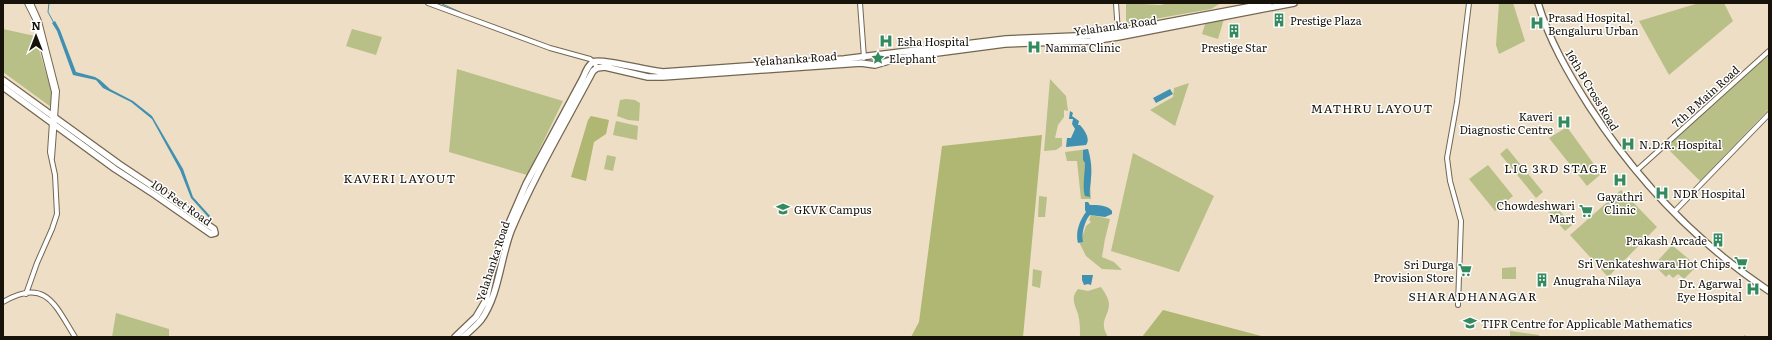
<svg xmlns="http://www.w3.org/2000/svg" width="1772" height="340" font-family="Literata,serif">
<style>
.green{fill:#b8c087}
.forest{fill:#afb772}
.water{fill:#4090b1}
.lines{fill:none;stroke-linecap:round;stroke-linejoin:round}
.stream{stroke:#4090b1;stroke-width:1}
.minor-casing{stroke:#736650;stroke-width:6}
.major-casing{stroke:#736650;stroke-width:8}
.minor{stroke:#fff;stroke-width:4}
.major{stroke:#fff;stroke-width:5.5}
.labels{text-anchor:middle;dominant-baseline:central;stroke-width:3;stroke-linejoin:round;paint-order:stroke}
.poi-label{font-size:11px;fill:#18130a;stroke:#fff;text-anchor:start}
.street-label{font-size:11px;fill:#18130a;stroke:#fff}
.neighbourhood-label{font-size:12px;letter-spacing:1px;fill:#18130a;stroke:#fff}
</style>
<rect width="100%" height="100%" fill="#eddec5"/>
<path class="green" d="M1126,3L1160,5L1169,3H1221L1211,9L1126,24Z
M1499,3H1513L1525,41L1499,54L1496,45Z
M1699,3H1724L1733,21L1669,75L1639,21Z
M1224,19L1218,39L1202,34L1205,24Z
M3,29L35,36L51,90V107L3,72Z
M352,29L382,37L376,55L346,46Z
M1769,55V109L1700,181L1666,147Z
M457,69L563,101L527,175L449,152Z
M1050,79L1066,96L1068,111L1064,110V117L1058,125L1055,138H1062V146L1056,150L1044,151Z
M1189,83L1175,126L1150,110L1173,97L1174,88Z
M626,99L635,100L640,103L639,121L628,120L617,116L620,100Z
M616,121L638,126L637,140L613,135Z
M1567,127L1601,174L1587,186L1549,138Z
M1507,148L1543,192L1536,198L1500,154Z
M1088,149L1091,199H1081L1077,161H1067L1065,152Z
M1133,153L1214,196L1179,272L1111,251Z
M607,155L616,157L613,171L604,169Z
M1488,165L1513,196L1495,211L1469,179Z
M1621,190L1657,227L1608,277L1570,235Z
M1039,196L1047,197L1045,217H1038Z
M1553,203L1572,225L1565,231L1546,209Z
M1091,215L1110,219L1105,239L1102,257L1114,262L1122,270L1102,269L1086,256L1080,244L1081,240L1086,226L1091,222L1089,220Z
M1672,245L1697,266L1684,279L1678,274L1673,278L1669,274L1666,277L1654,265Z
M1516,267V279H1502V268Z
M1033,269L1042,271L1040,288L1032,286Z
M1101,287C1104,291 1109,299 1109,304C1109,317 1098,321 1108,337H1080C1080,329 1080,321 1078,314C1075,305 1070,298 1078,289L1088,291Z
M116,313L169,329V337H112Z
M1510,331L1539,335V337H1510Z"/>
<path class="forest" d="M591,116L609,120L606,134L594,142L586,181L571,177L588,120Z
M1042,135L1023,337H911L919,322L942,146Z
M1163,310L1265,337H1142Z"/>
<path class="water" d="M55,21L60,30L76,72L95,77L100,80L110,89L133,101L152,116L183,169L193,197L211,217L209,218L191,198L180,170L152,119L131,102L103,88L96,80L73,75L57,31L52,23Z
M1170,89L1173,94L1156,103L1153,98Z
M1070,111L1073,113L1072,116L1079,121L1078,125H1080C1084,130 1091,138 1086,145L1066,147L1067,138H1071L1075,129L1072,124L1073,119H1069Z
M1088,149C1091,159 1092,168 1091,178C1091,185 1089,189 1090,197L1085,196C1082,187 1085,173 1085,163L1083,160V150Z
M1085,202H1088L1090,205C1097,205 1108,205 1112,211V214L1105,217L1090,215C1085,220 1081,234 1083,242L1078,243C1075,232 1080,220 1086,212L1085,210Z
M1082,275H1093L1091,285L1088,284L1084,285L1082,280Z"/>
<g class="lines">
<path class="stream" d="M49,3L48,12L54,23
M440,3L460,12
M1745,336L1747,337"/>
<g class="minor-casing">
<path id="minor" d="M31,3L39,21L57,91L52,158
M428,3L550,48L590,59L594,62L597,68
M860,3L864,58
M1116,3L1118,33
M1636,171L1769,51
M1674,212L1769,114
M26,294L37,263L52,229L57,214L55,175L50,152L54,92L36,21L27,3
M3,302C46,277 55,305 75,337
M1458,305L1461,221L1450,181L1447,158L1457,102L1469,3"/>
</g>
<g class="major-casing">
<path id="major" d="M1538,3C1549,40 1568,73 1589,106C1636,179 1696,242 1769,291
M3,80L119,164L158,190L214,229L215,233L211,234L155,195L115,169L3,87
M455,337L476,317L486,300L495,260L506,230L526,184L583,78C585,73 588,65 593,62C600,58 650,71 663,72L844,59L1006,39L1099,35L1269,3
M463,337C469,332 476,326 481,320C499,295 500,260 511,231C534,176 565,124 593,71L597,68L605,67L648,77H663L861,63L875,65L899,58L1005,44L1091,41L1118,37L1294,3"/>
</g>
<use href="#minor" class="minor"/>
<use href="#major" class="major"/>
</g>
<defs>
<g id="building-bare" transform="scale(1.08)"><path d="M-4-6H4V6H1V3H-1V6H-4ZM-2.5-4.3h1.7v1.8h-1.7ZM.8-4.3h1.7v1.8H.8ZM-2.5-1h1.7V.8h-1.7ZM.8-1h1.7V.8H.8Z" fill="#338a5e" stroke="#fff" stroke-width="2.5" paint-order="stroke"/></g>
<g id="hospital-bare" transform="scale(1.08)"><path d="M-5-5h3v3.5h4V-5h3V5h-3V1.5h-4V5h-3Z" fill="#338a5e" stroke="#fff" stroke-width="2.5" paint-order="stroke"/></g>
<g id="sight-bare" transform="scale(1.08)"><path d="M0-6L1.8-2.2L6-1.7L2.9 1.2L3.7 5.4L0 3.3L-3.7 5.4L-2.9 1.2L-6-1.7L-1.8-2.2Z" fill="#338a5e" stroke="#fff" stroke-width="2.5" paint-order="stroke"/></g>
<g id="university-bare" transform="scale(1.08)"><path d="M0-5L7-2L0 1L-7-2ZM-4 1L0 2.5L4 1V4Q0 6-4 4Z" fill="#338a5e" stroke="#fff" stroke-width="2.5" paint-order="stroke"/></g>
<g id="supermarket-bare" transform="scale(1.08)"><path d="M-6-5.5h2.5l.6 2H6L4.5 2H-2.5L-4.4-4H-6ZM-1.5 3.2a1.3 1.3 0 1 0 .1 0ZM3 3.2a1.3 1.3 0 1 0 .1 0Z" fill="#338a5e" stroke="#fff" stroke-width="2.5" paint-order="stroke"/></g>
</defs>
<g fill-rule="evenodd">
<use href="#building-bare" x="1279" y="20"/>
<use href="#hospital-bare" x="1537" y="23"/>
<use href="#building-bare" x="1234" y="31"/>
<use href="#hospital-bare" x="886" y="41"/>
<use href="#hospital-bare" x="1034" y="47"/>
<use href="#sight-bare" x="878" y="58"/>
<use href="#hospital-bare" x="1564" y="122"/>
<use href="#hospital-bare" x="1628" y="144"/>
<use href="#hospital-bare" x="1620" y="180"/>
<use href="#hospital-bare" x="1662" y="193"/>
<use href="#university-bare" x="783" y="209"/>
<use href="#supermarket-bare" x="1586" y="211"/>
<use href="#building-bare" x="1718" y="240"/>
<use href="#supermarket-bare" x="1741" y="263"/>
<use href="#supermarket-bare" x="1465" y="270"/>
<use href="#building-bare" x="1542" y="280"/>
<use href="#hospital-bare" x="1753" y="289"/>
<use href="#university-bare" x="1470" y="323"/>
</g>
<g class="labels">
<g class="poi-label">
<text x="1548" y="17">Prasad Hospital,<tspan x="1548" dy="13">Bengaluru Urban</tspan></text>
<text x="1290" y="20">Prestige Plaza</text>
<text x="897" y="41">Esha Hospital</text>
<text x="1045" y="47">Namma Clinic</text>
<text x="1234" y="47" text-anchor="middle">Prestige Star</text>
<text x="889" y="58">Elephant</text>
<text x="1553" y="116" text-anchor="end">Kaveri<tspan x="1553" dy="13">Diagnostic Centre</tspan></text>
<text x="1639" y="144">N.D.R. Hospital</text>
<text x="1673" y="193">NDR Hospital</text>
<text x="1620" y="196" text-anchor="middle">Gayathri<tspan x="1620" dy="13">Clinic</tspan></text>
<text x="1575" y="205" text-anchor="end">Chowdeshwari<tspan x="1575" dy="13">Mart</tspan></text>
<text x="794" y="209">GKVK Campus</text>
<text x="1707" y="240" text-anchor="end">Prakash Arcade</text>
<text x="1730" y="263" text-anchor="end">Sri Venkateshwara Hot Chips</text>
<text x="1454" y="264" text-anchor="end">Sri Durga<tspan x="1454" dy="13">Provision Store</tspan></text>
<text x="1553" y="280">Anugraha Nilaya</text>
<text x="1742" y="283" text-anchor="end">Dr. Agarwal<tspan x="1742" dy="13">Eye Hospital</tspan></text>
<text x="1481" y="323">TIFR Centre for Applicable Mathematics</text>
</g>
<g class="street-label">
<text transform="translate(1115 25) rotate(-8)">Yelahanka Road</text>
<text transform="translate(795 58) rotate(-4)">Yelahanka Road</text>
<text transform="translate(1593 90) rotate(59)">16th B Cross Road</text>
<text transform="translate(1705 96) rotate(-42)">7th B Main Road</text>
<text transform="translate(182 202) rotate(35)">100 Feet Road</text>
<text transform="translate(492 261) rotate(-72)">Yelahanka Road</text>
</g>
<g class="neighbourhood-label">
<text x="1372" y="108">MATHRU LAYOUT</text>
<text x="1556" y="168">LIG 3RD STAGE</text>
<text x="400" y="178">KAVERI LAYOUT</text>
<text x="1473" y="296">SHARADHANAGAR</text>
</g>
</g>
<rect width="1772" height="340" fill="none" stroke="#18130a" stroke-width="8"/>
<g transform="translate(36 36)" stroke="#ffffff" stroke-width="3" paint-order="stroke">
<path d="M0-3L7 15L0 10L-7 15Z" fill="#18130a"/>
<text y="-6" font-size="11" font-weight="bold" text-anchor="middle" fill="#18130a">N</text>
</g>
</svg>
